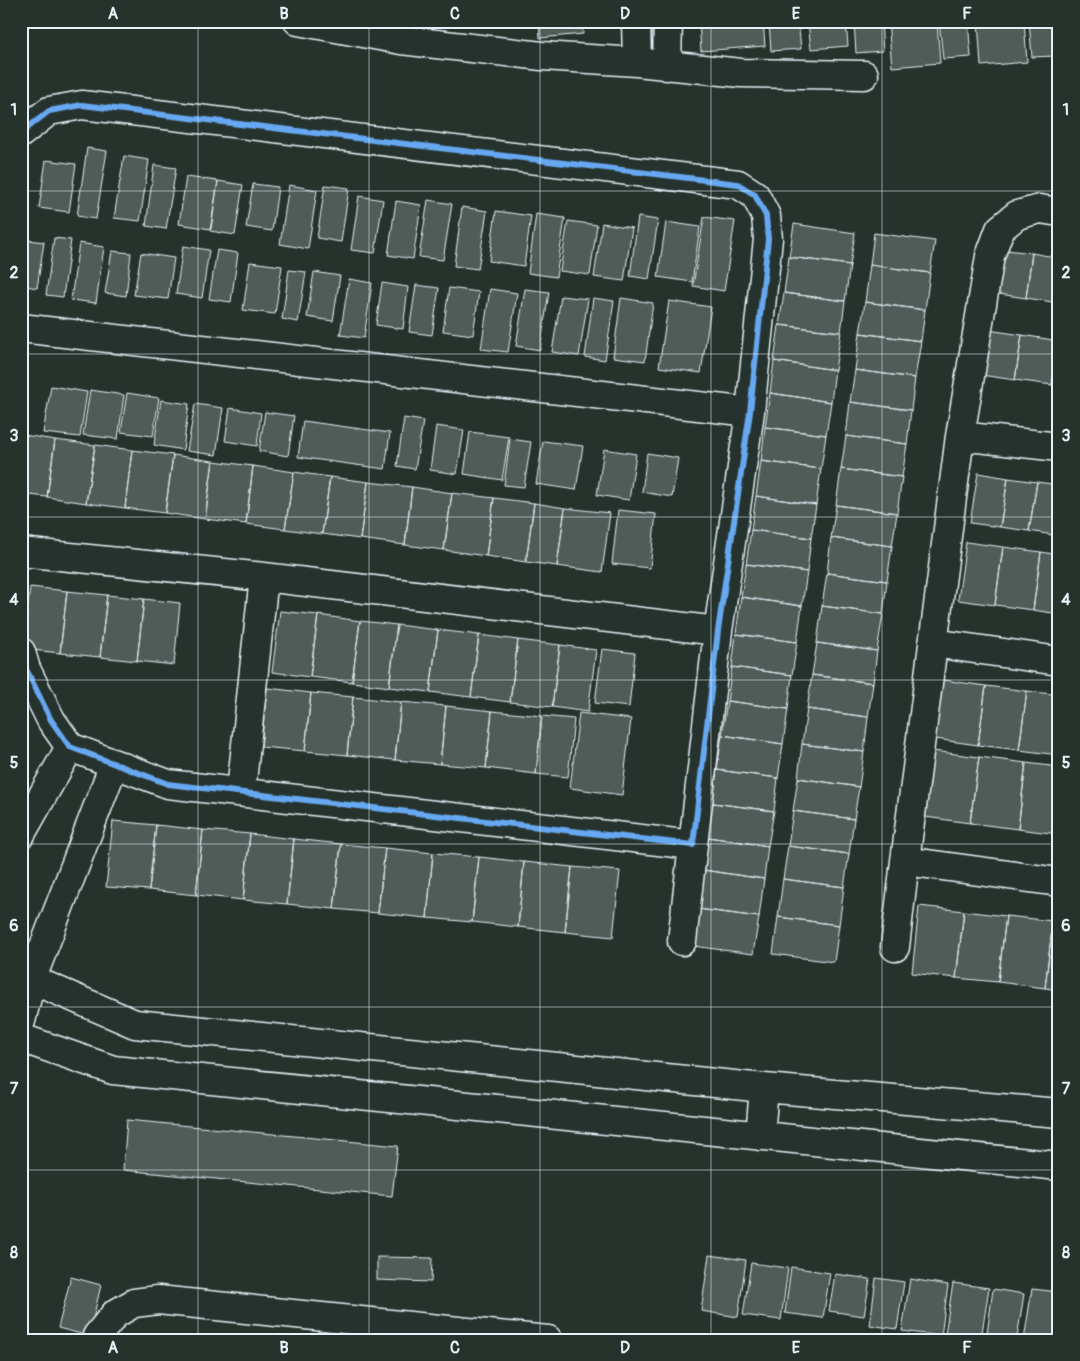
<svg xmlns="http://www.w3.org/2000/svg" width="1080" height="1361" font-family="Pangolin,sans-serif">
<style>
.building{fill:#505c59;stroke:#e8f1f8}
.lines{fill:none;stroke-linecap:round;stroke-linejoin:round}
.minor-casing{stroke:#e8f1f8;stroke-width:31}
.minor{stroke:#26332d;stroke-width:28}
.cycleway-casing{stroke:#26332d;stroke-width:9}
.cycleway{stroke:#66a8f1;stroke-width:6}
.grid{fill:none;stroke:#e8f1f8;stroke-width:1;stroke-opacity:0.55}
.neatline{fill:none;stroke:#e8f1f8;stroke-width:2}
.grid-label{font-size:16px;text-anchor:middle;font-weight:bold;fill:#e8f1f8}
</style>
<rect width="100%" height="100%" fill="#26332d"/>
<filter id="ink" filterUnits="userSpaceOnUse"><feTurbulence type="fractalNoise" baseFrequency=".02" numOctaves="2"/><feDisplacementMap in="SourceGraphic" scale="10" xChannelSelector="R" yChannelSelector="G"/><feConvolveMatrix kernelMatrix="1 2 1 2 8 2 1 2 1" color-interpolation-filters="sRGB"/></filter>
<g filter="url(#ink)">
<path class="building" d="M539,21H582L583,34L540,38Z
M699,21H763L765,46L701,51Z
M769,21H798L801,49L771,51Z
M808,21H846L848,46L811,49Z
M854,21H881L883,51L856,53Z
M888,21H937L940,63L892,67Z
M939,21H968L971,57L943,59Z
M978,21H1024L1027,62L981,66Z
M1029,21H1052L1055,56L1032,57Z
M87,148L107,151L96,219L77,216Z
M124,156L149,160L140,221L114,218Z
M46,160L76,164L69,212L39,208Z
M154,165L176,168L166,229L146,226Z
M186,177L218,181L211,229L179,224Z
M218,181L243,185L235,235L210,231Z
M253,184L278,187L272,231L246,227Z
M289,185L317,190L308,249L280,244Z
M325,185L349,188L341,242L317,238Z
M359,196L383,200L375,253L351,250Z
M428,200L452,204L443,260L419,257Z
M396,201L421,205L413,259L388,255Z
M462,207L487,211L478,269L454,266Z
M496,211L531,216L524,266L489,261Z
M536,214L565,218L556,277L528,273Z
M638,217L658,220L649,279L630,276Z
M704,217L735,221L724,291L693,286Z
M568,221L597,225L590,275L560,271Z
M666,222L700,227L692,282L658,277Z
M602,223L632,228L624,281L594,277Z
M794,224L855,233L850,265L789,257Z
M874,233L935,241L930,273L870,265Z
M54,238L71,240L63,297L46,295Z
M21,239L44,242L37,288L21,285Z
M79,243L104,247L96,303L71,300Z
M183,246L209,250L202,298L176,294Z
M998,249L1032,253L1026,298L992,293Z
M217,250L238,253L231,302L209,299Z
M112,251L131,253L126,296L105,293Z
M141,253L174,258L168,299L134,295Z
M1032,253L1059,258V303L1026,298Z
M789,257L850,265L845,301L784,293Z
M250,262L282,266L275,314L243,310Z
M870,265L930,273L925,310L865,302Z
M289,270L306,272L298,322L282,319Z
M314,272L340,276L333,321L307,317Z
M349,279L372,283L364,338L340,335Z
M382,283L408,287L403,329L376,325Z
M416,285L439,288L432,335L409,332Z
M449,288L479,292L473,335L443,331Z
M490,289L517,293L508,352L481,349Z
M525,289L549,292L540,350L516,346Z
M784,293L845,301L841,332L779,325Z
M561,296L588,299L579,356L552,352Z
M593,298L614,301L605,360L585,357Z
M621,298L653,303L645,361L613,357Z
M669,301L711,307L701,373L659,367Z
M865,302L925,310L921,341L860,333Z
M779,325L841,332L835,370L774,361Z
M988,330L1022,335L1015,380L981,375Z
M860,333L921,341L915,378L855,370Z
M1022,335L1059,341L1052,385L1015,380Z
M1059,343V386L1052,385Z
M774,361L835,370L831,402L770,393Z
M855,370L915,378L911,410L850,402Z
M51,386L87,392L80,437L43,433Z
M90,390L124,395L118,439L83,435Z
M127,393L159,398L153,436L121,432Z
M770,393L831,402L826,435L765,427Z
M161,400L189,404L183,450L154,445Z
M850,402L911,410L907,444L846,436Z
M195,404L223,408L216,455L187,451Z
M230,408L261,413L257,446L225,441Z
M265,412L294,416L288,456L259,451Z
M404,418L423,421L415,469L397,466Z
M303,421L390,433L385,469L298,457Z
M436,426L464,430L457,474L430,470Z
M765,427L826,435L821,469L761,461Z
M470,432L509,437L502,480L464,474Z
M24,435L55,440L47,497L21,494V454Z
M846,436L907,444L902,477L841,469Z
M510,439L531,442L524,487L504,485Z
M55,440L95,445L86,503L47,497Z
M543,441L583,446L576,490L536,484Z
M95,445L132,450L125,508L86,503Z
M604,449L636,454L629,500L597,495Z
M132,450L173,455L165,513L125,508Z
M647,453L678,458L672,497L642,492Z
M173,455L213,461L205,519L165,513Z
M213,461L253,466L246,524L205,519Z
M761,461L821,469L816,505L756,496Z
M253,466L294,472L285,529L246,524Z
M841,469L902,477L897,513L836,505Z
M294,472L330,477L322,534L285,529Z
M978,473L1008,478L1000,527L970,523Z
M330,477L368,482L360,539L322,534Z
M1008,478L1037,482L1029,531L1000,527Z
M368,482L412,487L405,545L360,539Z
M1037,482L1059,485V536L1029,531Z
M412,487L452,493L444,550L405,545Z
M452,493L494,498L486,556L444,550Z
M756,496L816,505L811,538L751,530Z
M494,498L534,503L526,562L486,556Z
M534,503L565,508L557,566L526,562Z
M836,505L897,513L892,546L831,538Z
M565,508L610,513L602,572L557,566Z
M618,510L656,514L650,568L612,564Z
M751,530L811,538L807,572L746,564Z
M831,538L892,546L887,581L827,573Z
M966,542L1003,547L995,605L958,600Z
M1003,547L1041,552L1033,610L995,605Z
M1041,552L1059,555V614L1033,610Z
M746,564L807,572L802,606L741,597Z
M827,573L887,581L883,614L822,606Z
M30,587L67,591L60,653L23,649Z
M67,591L107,595L100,657L60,653Z
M107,595L144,599L137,661L100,657Z
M741,597L802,606L797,642L736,634Z
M144,599L180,603L174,665L137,661Z
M822,606L883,614L877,651L817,643Z
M280,611L318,615L310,677L272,672Z
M318,615L360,621L352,682L310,677Z
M360,621L397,625L389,687L352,682Z
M397,625L438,630L430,692L389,687Z
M438,630L479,635L471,697L430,692Z
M736,634L797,642L792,675L732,667Z
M479,635L518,640L510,702L471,697Z
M518,640L560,645L552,707L510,702Z
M817,643L877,651L873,683L812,675Z
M560,645L596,650L588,712L552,707Z
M602,649L635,653L629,707L595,703Z
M732,667L792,675L788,709L727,701Z
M812,675L873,683L868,717L807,709Z
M943,680L986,686L978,745L935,739Z
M986,686L1027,691L1019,750L978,745Z
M267,688L311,693L305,751L261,747Z
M1027,691L1059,695V755L1019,750Z
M311,693L353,697L347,755L305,751Z
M353,697L401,702L395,760L347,755Z
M727,701L788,709L783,744L722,735Z
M401,702L446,706L440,764L395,760Z
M446,706L492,711L486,768L440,764Z
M807,709L868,717L864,752L802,744Z
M492,711L542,716L536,774L486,768Z
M579,713L631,719L622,795L570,788Z
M542,716L574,719L568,777L536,774Z
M722,735L783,744L778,778L717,770Z
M802,744L864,752L859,787L798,778Z
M933,751L979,757L970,823L925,817Z
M979,757L1026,763L1018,829L970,823Z
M1026,763L1059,767V834L1018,829Z
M717,770L778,778L774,811L713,803Z
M798,778L859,787L854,819L793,811Z
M713,803L774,811L768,846L708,837Z
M793,811L854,819L849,854L788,846Z
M113,821L156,825L149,890L106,887Z
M156,825L203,830L196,895L149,890Z
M203,830L250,834L243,900L196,895Z
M250,834L294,839L287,904L243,900Z
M708,837L768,846L764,879L703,870Z
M294,839L341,844L334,909L287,904Z
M341,844L385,848L378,913L334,909Z
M788,846L849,854L844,887L783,879Z
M385,848L433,853L427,918L378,913Z
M433,853L479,857L472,922L427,918Z
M479,857L524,862L518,927L472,922Z
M524,862L572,867L565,932L518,927Z
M572,867L620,871L613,937L565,932Z
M703,870L764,879L759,917L698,909Z
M783,879L844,887L839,925L778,917Z
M919,906L964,911L956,978L912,973Z
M698,909L759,917L753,954L693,946Z
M964,911L1006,916L998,982L956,978Z
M1006,916L1053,921L1045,988L998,982Z
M778,917L839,925L834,962L773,954Z
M1053,921L1059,922V990L1045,988Z
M127,1120L398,1146L392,1196L123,1170Z
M709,1255L746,1260L738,1317L701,1311Z
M377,1257L432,1258L431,1282L377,1280Z
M751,1263L788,1268L781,1320L743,1315Z
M791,1267L830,1273L823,1318L785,1313Z
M835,1274L870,1279L864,1316L829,1311Z
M71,1277L101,1285L89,1336L58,1328Z
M876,1278L904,1282L897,1329L870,1325Z
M910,1279L948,1285L941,1336L902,1331Z
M953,1283L989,1288L981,1339L945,1334Z
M993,1289L1024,1294L1017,1338L987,1334Z
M1032,1289L1059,1292V1340H1024Z"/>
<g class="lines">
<g class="minor-casing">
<path id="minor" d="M298,21L401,40L542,56L637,62L741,73L864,75
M636,21L637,62
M667,66L668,21
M21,133L49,111L82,105L738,184L755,195L766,216L768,239L750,412L718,631L693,845L168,784L70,747L51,720L26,669L21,652
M1059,212L1040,209L1017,215L1000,229L990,256L960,436L905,861L1059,882
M21,328L750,412
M960,436L1059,447
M21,552L264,577L718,631
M933,643L1059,661
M241,791L264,577
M21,834L70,747
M682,941L693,845
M895,947L905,861
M21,975L135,1024L764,1088L1059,1113
M21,1021L32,978L114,764
M21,1038L113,1070L1059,1166
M760,1136L764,1088
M97,1340V1336L115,1314L134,1303L158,1300L548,1340"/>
</g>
<use href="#minor" class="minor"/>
<g class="cycleway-casing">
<path id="cycleway" d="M21,133L49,111L82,105L738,184L755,195L766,216L768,239L750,412L718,631L693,845L168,784L70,747L51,720L26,669L21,652"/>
</g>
<use href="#cycleway" class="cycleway"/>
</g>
</g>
<path class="grid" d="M198,21V1340M369,21V1340M540,21V1340M711,21V1340M882,21V1340M21,191H1059M21,354H1059M21,517H1059M21,680H1059M21,844H1059M21,1007H1059M21,1170H1059"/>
<rect width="1080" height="1361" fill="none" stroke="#26332d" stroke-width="55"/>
<rect x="28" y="28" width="1024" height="1306" class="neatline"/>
<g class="grid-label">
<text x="113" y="19">A</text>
<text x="284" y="19">B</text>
<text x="455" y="19">C</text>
<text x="625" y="19">D</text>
<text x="796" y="19">E</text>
<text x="967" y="19">F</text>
<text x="14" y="115">1</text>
<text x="1066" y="115">1</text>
<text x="14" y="278">2</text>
<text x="1066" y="278">2</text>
<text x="14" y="441">3</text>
<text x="1066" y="441">3</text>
<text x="14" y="605">4</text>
<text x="1066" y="605">4</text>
<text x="14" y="768">5</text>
<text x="1066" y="768">5</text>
<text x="14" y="931">6</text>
<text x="1066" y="931">6</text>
<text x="14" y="1094">7</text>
<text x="1066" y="1094">7</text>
<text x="14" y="1258">8</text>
<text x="1066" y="1258">8</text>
<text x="113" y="1353">A</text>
<text x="284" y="1353">B</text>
<text x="455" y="1353">C</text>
<text x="625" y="1353">D</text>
<text x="796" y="1353">E</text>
<text x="967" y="1353">F</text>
</g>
</svg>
